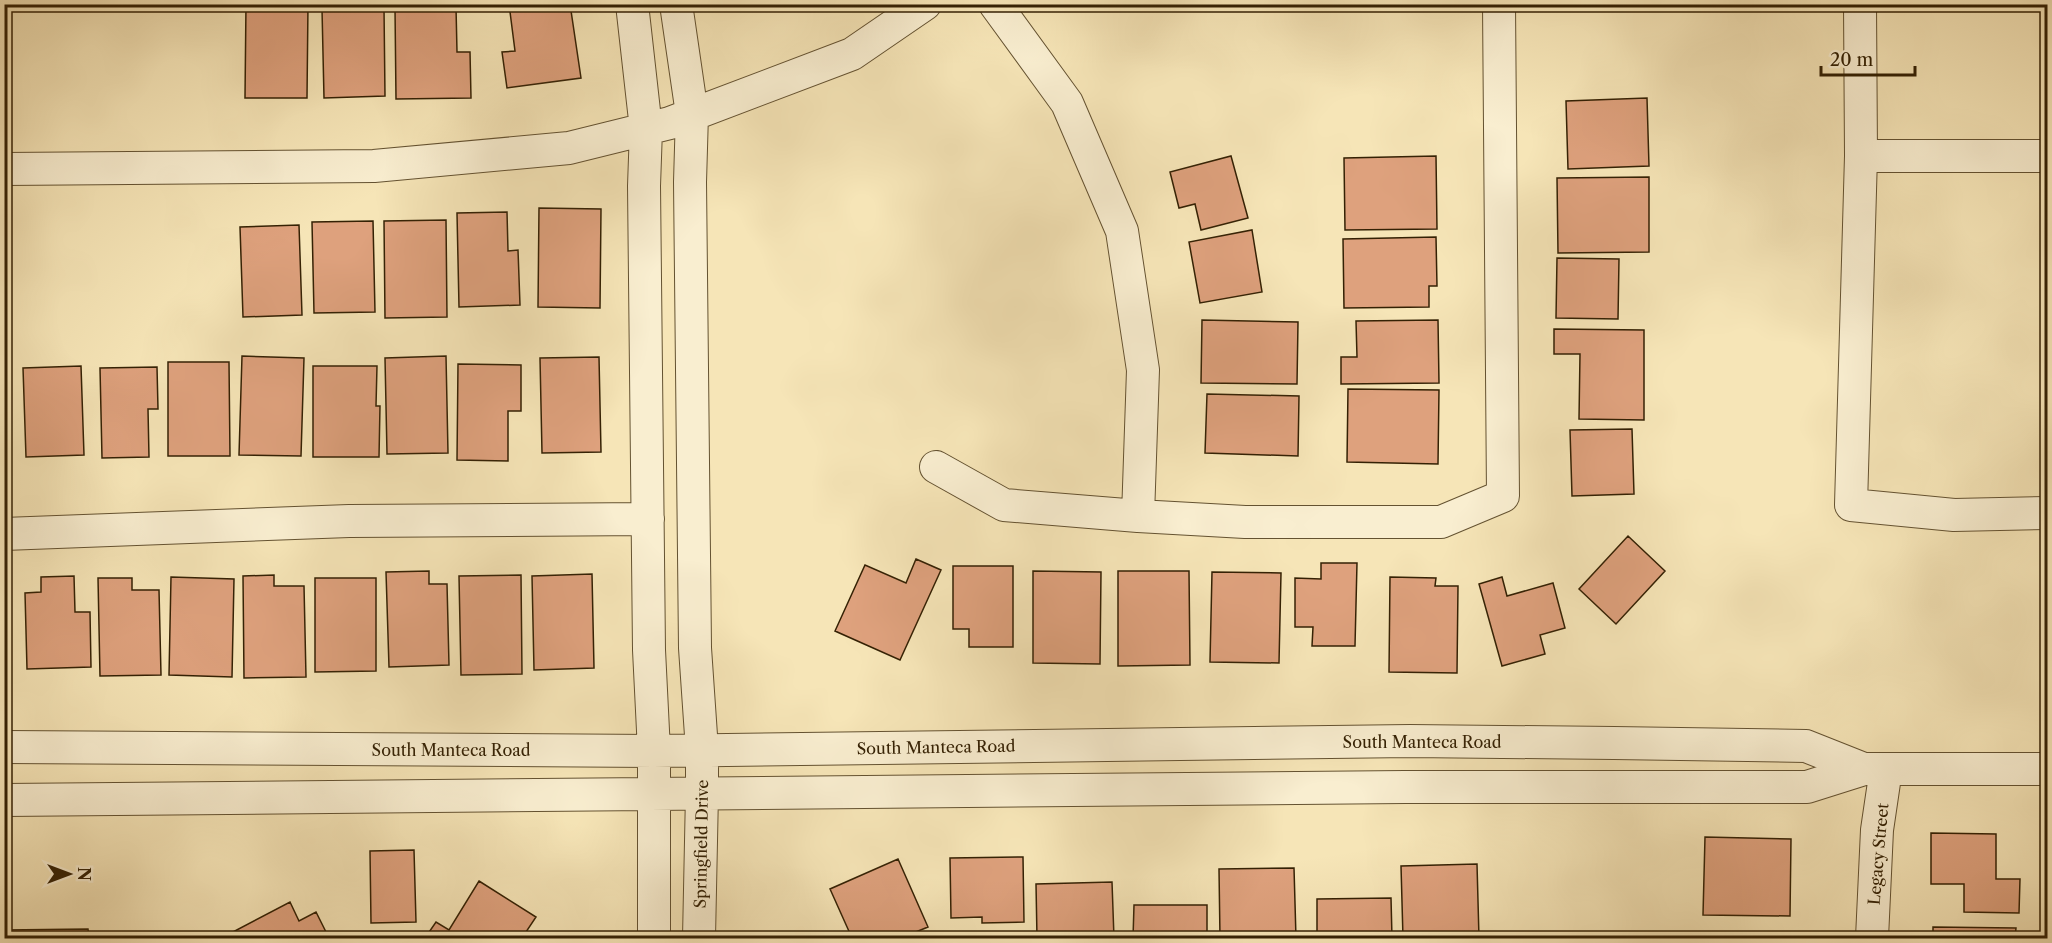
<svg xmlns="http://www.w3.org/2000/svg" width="2052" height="943" font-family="'Libre Caslon Text',serif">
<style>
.building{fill:#dea17d;stroke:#342104;stroke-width:1.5}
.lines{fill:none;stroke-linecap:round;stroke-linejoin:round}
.minor-casing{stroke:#645231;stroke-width:34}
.minor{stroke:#f9eed0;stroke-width:32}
.labels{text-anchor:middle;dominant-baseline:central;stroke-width:4.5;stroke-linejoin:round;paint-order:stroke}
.street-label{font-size:16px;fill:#342104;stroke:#f9eed0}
</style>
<rect width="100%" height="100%" fill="#f6e5b7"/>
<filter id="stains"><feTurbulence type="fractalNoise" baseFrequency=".00333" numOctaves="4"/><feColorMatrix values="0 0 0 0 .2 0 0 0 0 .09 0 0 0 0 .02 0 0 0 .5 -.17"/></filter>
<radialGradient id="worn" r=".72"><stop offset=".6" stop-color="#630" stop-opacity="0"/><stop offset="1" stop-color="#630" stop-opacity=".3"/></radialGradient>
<path class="building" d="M246,4H308L307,98H245Z
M509,4H570L581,78L507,88L502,52L515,51Z
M456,7L457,52H470L471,98L396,99L395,8Z
M384,8L385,96L324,98L322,9Z
M1647,98L1649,166L1568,169L1566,101Z
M1231,156L1248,218L1201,230L1195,204L1179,208L1170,172Z
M1436,156L1437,229L1345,230L1344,158Z
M1649,177V252L1558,253L1557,178Z
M539,208L601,209L600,308L538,307Z
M507,212L508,251L518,250L520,305L459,307L457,213Z
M446,220L447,317L385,318L384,221Z
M373,221L375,312L314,313L312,222Z
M299,225L302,315L243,317L240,227Z
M1252,230L1262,292L1200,303L1189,242Z
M1436,237L1437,286H1429V307L1344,308L1343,239Z
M1557,258L1619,259L1618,319L1556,318Z
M1202,320L1298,322L1297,384L1201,383Z
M1438,320L1439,383L1341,384V357H1357L1356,321Z
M1554,329L1644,330V420L1579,419L1580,354H1554Z
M242,356L304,358L301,456L239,455Z
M446,356L448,453L387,454L385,358Z
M599,357L601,452L542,453L540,358Z
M168,362H229L230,456H168Z
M458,364L521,365V411H508V461L457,460Z
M81,366L84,455L26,457L23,368Z
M313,366H377L376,406H380L379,457H313Z
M157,367L158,409H148L149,457L102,458L100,368Z
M1348,389L1439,390L1438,464L1347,462Z
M1207,394L1299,396L1298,456L1205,453Z
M1632,429L1634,494L1572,496L1570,430Z
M1628,536L1665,571L1616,624L1579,589Z
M916,559L941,570L900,660L835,631L865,565L906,583Z
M1321,563H1357L1355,646H1312L1313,627H1295V578L1321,579Z
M953,566H1013V647H969V629H953Z
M429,571V584H447L449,665L389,667L386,572Z
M1033,571L1101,572L1100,664L1033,663Z
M1118,571H1189L1190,665L1118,666Z
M1212,572L1281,573L1279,663L1210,662Z
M592,574L594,668L534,670L532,576Z
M274,575V586H304L306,677L244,678L243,576Z
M521,575L522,674L461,675L459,576Z
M74,576L75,612H90L91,667L27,669L25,593L41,592V577Z
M171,577L234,579L232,677L169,675Z
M1390,577L1436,578L1435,586H1458L1457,673L1389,672Z
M1502,577L1507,596L1553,583L1565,628L1540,635L1545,654L1502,666L1479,584Z
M98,578H132V590H159L161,675L100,676Z
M315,578H376V671L315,672Z
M1931,833L1996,834V879H2020L2019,913L1964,912V884H1931Z
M1705,837L1791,839L1790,916L1703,915Z
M414,850L416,922L371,923L370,851Z
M1023,857L1024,922L982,923V917L951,918L950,858Z
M898,859L928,927L901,938H852L830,889Z
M1477,864L1479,938H1403L1401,866Z
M1294,868L1296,938H1220L1219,869Z
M479,881L536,917L522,938H425L436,922L449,930Z
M1112,882L1114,938H1037L1036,884Z
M1391,898L1392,938H1317V899Z
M290,902L299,921L316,912L329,938H232L229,934Z
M1134,905H1207V938H1133Z
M1933,927L2016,928L2015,938H1933Z
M88,929L89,938H4V930Z"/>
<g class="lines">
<g class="minor-casing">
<path id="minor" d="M632,4L646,129L644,186L649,650L654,751V938
M676,4L692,114L690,182L695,648L702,750V793L699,938
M995,4L1067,103L1122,231L1143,370L1138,516
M1860,4L1861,156H2048
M1861,156L1851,505L1954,515L2048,513
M4,169L374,166L569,148L670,123L852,54L925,4
M936,467L1004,505L1138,516L1245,522H1441L1503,496L1499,4
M4,534L349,521L648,519
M4,747L654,751L1410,741L1614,743L1806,746L1864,769
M4,800L1405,787H1807L1864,769H2048
M1872,938L1877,830L1886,769"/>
</g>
<use href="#minor" class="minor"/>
</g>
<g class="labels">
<g class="street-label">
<text x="1422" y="742">South Manteca Road</text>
<text transform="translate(936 747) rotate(-1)">South Manteca Road</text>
<text x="451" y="750">South Manteca Road</text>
<text transform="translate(701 844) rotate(-89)">Springfield Drive</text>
<text transform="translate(1878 854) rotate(-85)">Legacy Street</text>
</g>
</g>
<rect width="2052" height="943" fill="none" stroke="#f6e5b7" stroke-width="24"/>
<rect x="6" y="6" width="2040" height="931" fill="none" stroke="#342104" stroke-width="3"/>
<rect x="12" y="12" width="2028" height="919" fill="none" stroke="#342104" stroke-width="1.5"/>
<g transform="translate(69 874) rotate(90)" stroke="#f9eed0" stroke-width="4.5" paint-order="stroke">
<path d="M0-4.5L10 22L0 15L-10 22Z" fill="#342104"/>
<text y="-9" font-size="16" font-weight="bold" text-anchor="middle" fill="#342104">N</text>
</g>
<path d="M1821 66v9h94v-9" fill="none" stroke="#342104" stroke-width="3"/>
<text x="1830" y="66" font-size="18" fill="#342104" stroke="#f9eed0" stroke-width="4.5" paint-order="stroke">20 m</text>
<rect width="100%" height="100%" filter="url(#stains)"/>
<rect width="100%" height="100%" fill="url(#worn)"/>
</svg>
